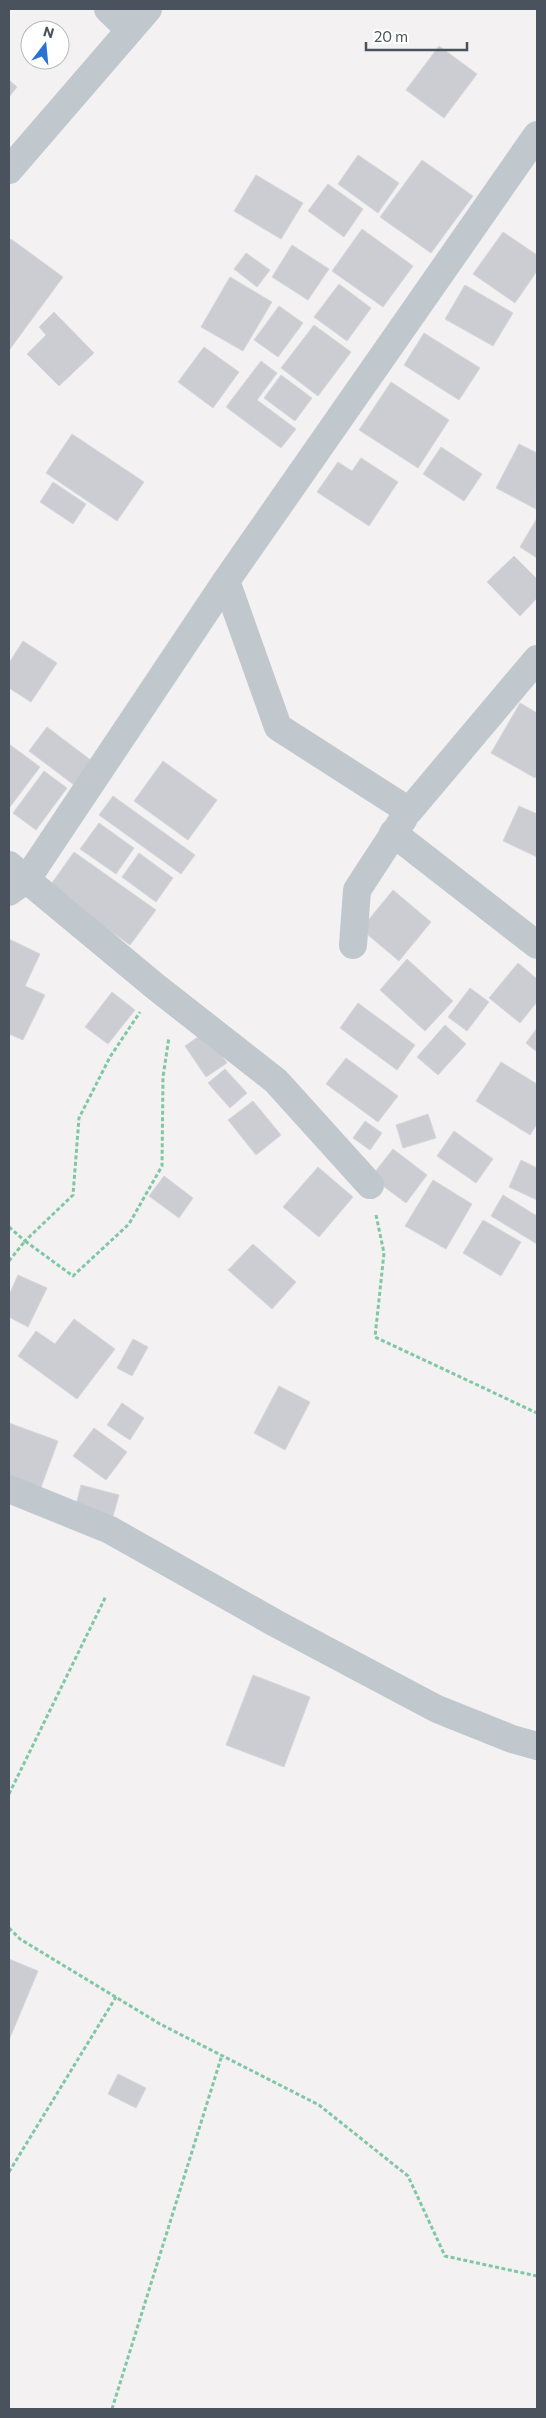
<svg xmlns="http://www.w3.org/2000/svg" width="546" height="2418" font-family="Commissioner,sans-serif">
<style>
.building{fill:#cbcdd3;stroke:#d5d7db}
.lines{fill:none;stroke-linecap:round;stroke-linejoin:round}
.path{stroke:#7fc7a5;stroke-width:3;stroke-dasharray:4 2.5;stroke-linecap:butt}
.minor{stroke:#c0c8ce;stroke-width:28}
</style>
<rect width="100%" height="100%" fill="#f3f1f1"/>
<path class="building" d="M439,46L477,74L444,118L406,90Z
M9,80L17,87L9,97Z
M358,155L399,183L378,213L338,184Z
M422,160L473,196L431,253L380,217Z
M256,175L303,203L281,239L234,211Z
M328,184L363,209L344,237L308,211Z
M362,229L413,266L383,307L332,271Z
M503,232L537,255V271L515,303L473,274Z
M11,239L63,277L10,349L9,242Z
M292,245L329,269L308,300L272,277Z
M246,253L270,270L257,287L234,269Z
M230,277L272,302L243,351L201,327Z
M339,284L371,308L347,341L314,317Z
M465,285L513,313L493,346L445,319Z
M279,306L303,323L278,357L254,340Z
M54,312L94,353L59,386L27,354L46,335L39,327Z
M314,325L351,352L318,396L281,368Z
M424,333L480,368L459,400L404,365Z
M204,347L239,372L213,408L178,382Z
M261,361L277,373L257,400L296,429L281,448L226,407Z
M281,375L312,398L295,421L264,398Z
M391,382L449,420L418,468L359,430Z
M72,434L144,482L117,521L46,473Z
M519,444L537,453L536,509L496,488Z
M441,447L482,474L464,501L423,474Z
M361,458L398,482L369,526L317,492L338,462L352,471Z
M53,482L86,504L73,524L40,502Z
M537,518V558L520,547Z
M514,556L537,579V598L520,616L487,582Z
M23,641L57,663L31,702L9,688V663Z
M520,703L537,713V775L535,778L491,753Z
M47,727L92,761L74,785L29,751Z
M9,744L40,767L10,807L9,806Z
M163,761L217,800L188,840L134,801Z
M44,771L67,788L36,830L13,813Z
M113,796L195,855L181,874L99,815Z
M519,806L537,814V857L503,841Z
M99,823L134,848L116,874L80,849Z
M74,852L156,910L130,945L49,887Z
M139,853L173,878L156,902L122,877Z
M393,890L431,922L399,961L361,929Z
M9,939L40,954L25,986L45,995L23,1040L9,1034Z
M407,959L453,1001L425,1031L380,990Z
M518,963L537,979V1002L520,1023L489,998Z
M470,988L489,1002L467,1031L448,1017Z
M112,992L135,1010L108,1044L85,1027Z
M358,1003L415,1045L397,1070L340,1028Z
M445,1025L466,1044L438,1075L417,1057Z
M537,1028V1052L526,1043Z
M205,1032L227,1063L206,1077L185,1046Z
M346,1058L398,1096L378,1122L326,1084Z
M501,1062L537,1084V1124L530,1135L476,1101Z
M225,1069L247,1093L230,1108L208,1083Z
M253,1101L281,1135L256,1155L228,1120Z
M428,1114L436,1138L403,1148L396,1125Z
M365,1121L382,1133L370,1150L353,1138Z
M454,1131L493,1159L476,1183L437,1156Z
M393,1149L427,1175L406,1203L371,1177Z
M521,1160L537,1168V1200L509,1187Z
M318,1167L353,1197L319,1237L283,1207Z
M164,1176L193,1198L179,1218L149,1196Z
M433,1180L472,1204L446,1249L405,1226Z
M503,1195L537,1216V1244L491,1216Z
M483,1220L521,1242L501,1276L463,1253Z
M253,1244L296,1282L272,1309L228,1270Z
M18,1275L47,1288L28,1327L9,1317V1295Z
M74,1319L115,1349L77,1399L18,1356L36,1331L55,1344Z
M133,1339L148,1347L132,1376L117,1368Z
M279,1386L310,1402L285,1450L254,1433Z
M122,1403L144,1418L130,1440L107,1425Z
M9,1423L58,1441L40,1490L9,1478Z
M94,1428L127,1452L106,1480L73,1456Z
M81,1485L119,1495L111,1523L74,1513Z
M253,1675L310,1697L284,1767L226,1745Z
M9,1959L38,1971L9,2040Z
M118,2074L146,2088L136,2108L108,2094Z"/>
<g class="lines">
<path class="path" d="M376,1215L384,1253L375,1337L537,1413
M9,1227L25,1241L73,1195L79,1118L110,1057L140,1012
M9,1261L25,1241L73,1276L129,1224L162,1166L163,1077L169,1037
M9,1794L106,1596
M9,1928L20,1939L160,2024L319,2105L408,2176L445,2256L537,2276
M9,2172L116,1997
M112,2409L222,2055"/>
<path class="minor" d="M108,9L130,30
M9,170L148,9
M226,581L278,727L409,811L537,659
M393,833L537,945
M9,865L156,987L276,1081L370,1185
M9,892L27,879L226,581L537,135
M353,945L357,890L404,818
M9,1489L110,1530L275,1623L437,1709L512,1739L537,1746"/>
</g>
<rect width="546" height="2418" fill="none" stroke="#4a535d" stroke-width="20"/>
<g transform="translate(45 45) rotate(16)"><circle r="24" fill="#ffffff" stroke="#b7babe"/>
<path d="M0-4L9 19L0 12L-9 19Z" fill="#2a71d4"/>
<text y="-8" font-size="14" font-weight="bold" text-anchor="middle" fill="#4a535d">N</text>
</g>
<path d="M366 42v8h101v-8" fill="none" stroke="#4a535d" stroke-width="2.5"/>
<text x="374" y="42" font-size="15" fill="#4a535d" stroke="#ffffff" stroke-width="4" paint-order="stroke">20 m</text>
</svg>
